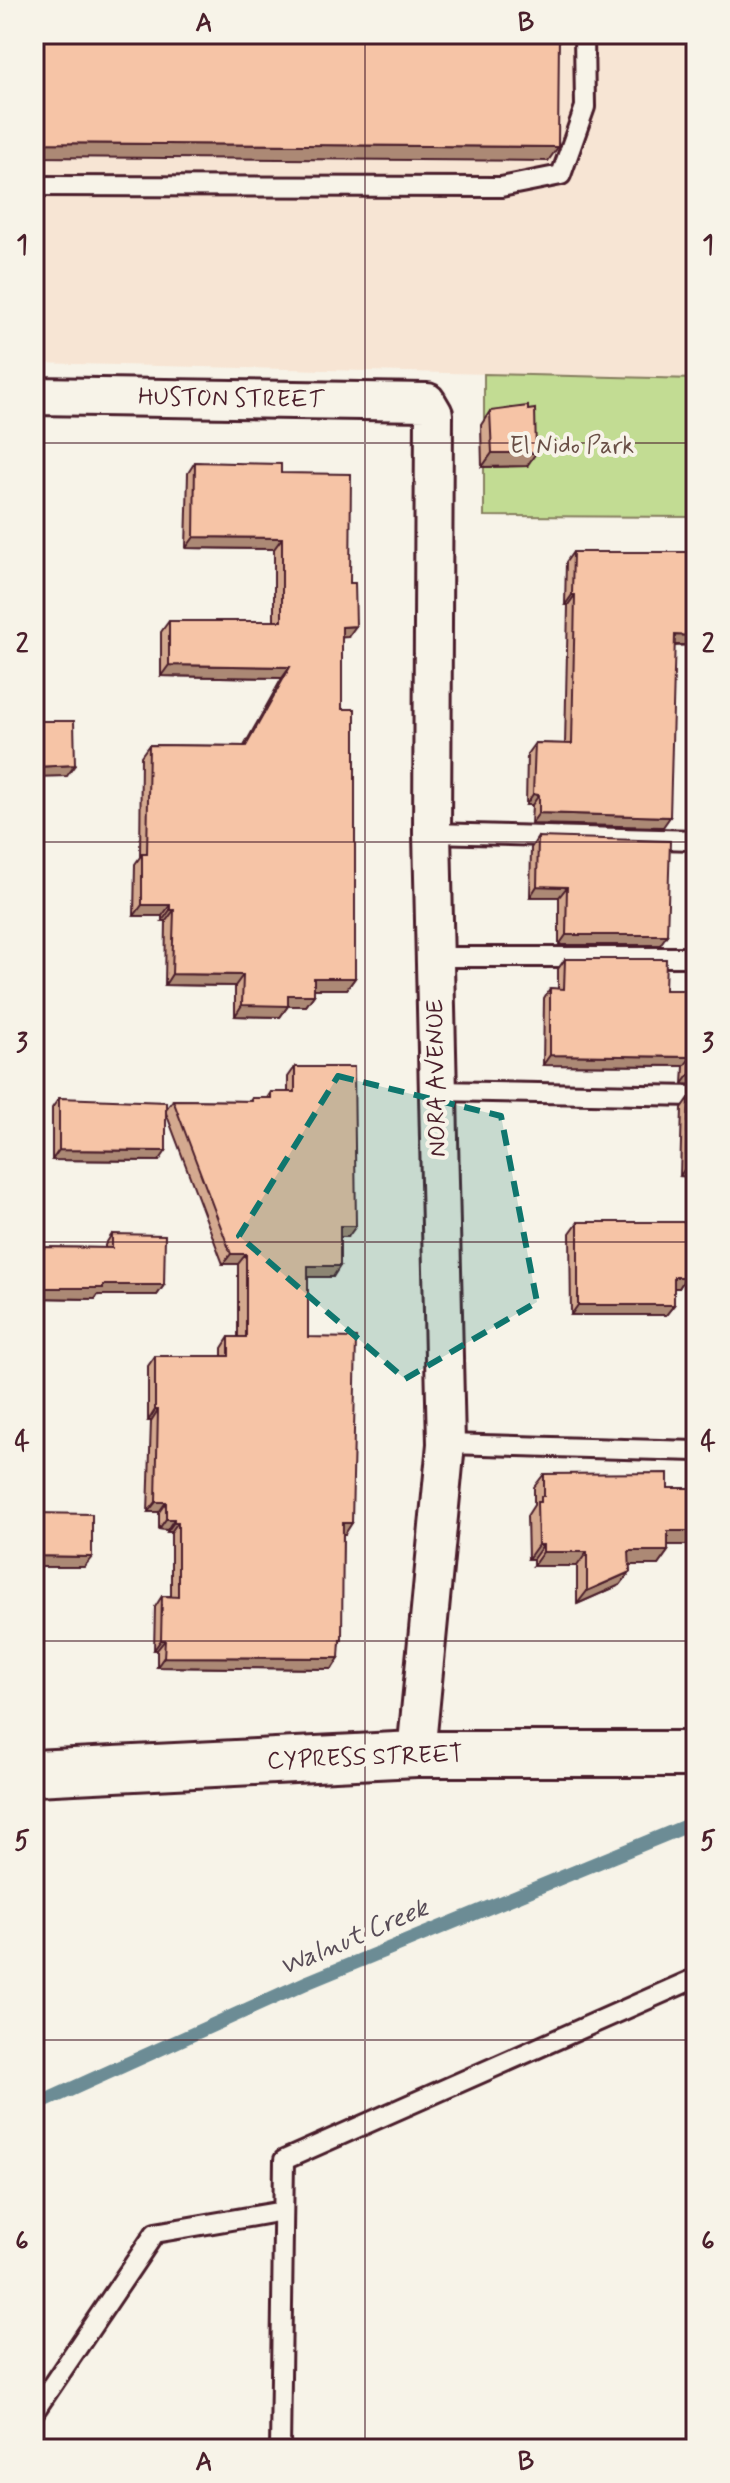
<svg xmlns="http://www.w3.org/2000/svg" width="730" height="2483" font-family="Mynerve,sans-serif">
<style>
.built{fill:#f7e5d4}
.green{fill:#c2dc93;stroke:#867e5f;stroke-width:2}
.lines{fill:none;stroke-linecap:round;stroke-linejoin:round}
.stream{stroke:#6c8c95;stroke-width:14}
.lane-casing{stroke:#4a1f2b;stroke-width:24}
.street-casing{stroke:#4a1f2b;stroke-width:42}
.secondary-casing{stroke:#4a1f2b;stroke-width:50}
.lane{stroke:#f7f3e8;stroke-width:18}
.street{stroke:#f7f3e8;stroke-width:36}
.secondary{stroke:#f7f3e8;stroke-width:44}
.wall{fill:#d4a98f;stroke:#4a1f2b;stroke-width:2}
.shaded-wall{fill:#ac8974;stroke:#4a1f2b;stroke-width:2}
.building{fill:#f6c4a6;stroke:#4a1f2b;stroke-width:2}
.marked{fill:#0f766e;fill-opacity:0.2;stroke:#0f766e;stroke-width:6;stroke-dasharray:16 10;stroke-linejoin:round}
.grid{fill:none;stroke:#4a1f2b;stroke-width:2;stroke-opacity:0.55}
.labels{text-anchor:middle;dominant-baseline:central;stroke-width:8;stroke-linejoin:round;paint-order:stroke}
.street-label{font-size:24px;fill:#4a1f2b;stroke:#f7f3e8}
.park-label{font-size:24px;fill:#684e45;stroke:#f7f3e8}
.water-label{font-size:26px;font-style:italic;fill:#584c57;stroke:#f7f3e8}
.neatline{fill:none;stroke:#4a1f2b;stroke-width:3}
.grid-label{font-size:26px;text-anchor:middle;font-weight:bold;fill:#4a1f2b}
</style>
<rect width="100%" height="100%" fill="#f7f3e8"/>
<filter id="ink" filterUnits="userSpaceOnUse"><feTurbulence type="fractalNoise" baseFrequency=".0125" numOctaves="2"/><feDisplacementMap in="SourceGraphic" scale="16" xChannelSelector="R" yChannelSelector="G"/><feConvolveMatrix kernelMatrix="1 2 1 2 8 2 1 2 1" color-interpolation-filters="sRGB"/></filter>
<g filter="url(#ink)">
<path class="built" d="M34,34H696V379L34,363Z"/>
<path class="green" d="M484,374L696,379V517L484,516Z"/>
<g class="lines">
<path class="stream" d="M34,2106L308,1982L696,1822"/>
<g class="lane-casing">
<path id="lane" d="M34,186L501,187L561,175L585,107L584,34
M432,833L696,840
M435,957H696
M436,1091L696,1096
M446,1444L696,1451
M34,2412L155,2233L283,2211
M280,2449L284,2160L696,1978"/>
</g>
<g class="street-casing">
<path id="street" d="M34,396L427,402L434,414L432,833L446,1444L416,1754"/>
</g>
<g class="secondary-casing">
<path id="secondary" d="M34,1773L416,1754H696"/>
</g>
<use href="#lane" class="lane"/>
<use href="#street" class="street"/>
<use href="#secondary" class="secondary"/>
</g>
<path class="wall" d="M490,411L527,466L482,467L481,425Z
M195,462L281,473L348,637H342V709L355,978L347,989H314V995L306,1006H288L280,1017L235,1016V986L165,985L166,921H162V916H134L135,864L140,857L141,756L149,745L244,746L282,678L161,676V632L169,621H274V549L186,548L188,473Z
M573,552H696V645L674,646L663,827L531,824L532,805H526L527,754L535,743L565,744L568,605H565L566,562Z
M538,837L660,945H559V897H530L531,848Z
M565,959L665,990H696V1085L683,1084L684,1066L543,1065L544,998L550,988L558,989V969Z
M295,1067L348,1237H340L333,1277H308V1337L345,1534H343L340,1644L332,1669L157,1667V1650H154L155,1607L162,1596H171V1532H167V1530L159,1529V1512H148L151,1421H148V1366L155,1356H222V1348L229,1337H238V1264H223L166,1113L159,1161L52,1160V1108L59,1098L166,1109L173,1100L250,1101L252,1098H267L271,1092H288V1077Z
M689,1098H696V1177L680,1176L682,1108Z
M578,1222L686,1277L679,1288H674V1305L666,1315H571L570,1233Z
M112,1234L164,1285L157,1295H98L95,1299L34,1298V1247L105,1248V1245Z
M544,1474L668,1488L696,1545H668V1551L658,1565H629L630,1572L620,1585L577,1604V1566H533V1559H528L527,1516L534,1505V1487Z"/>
<path class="shaded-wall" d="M34,143L558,147L548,161L34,157Z
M492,453H536L527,466L482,467Z
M194,537L282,538L274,549L186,548Z
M572,595H575L568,605H565Z
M356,626L348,637L334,638L342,627Z
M675,635L696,636V645H667Z
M169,665L290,667L282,678L161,676Z
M75,765L67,776L34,777V767Z
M533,794L539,795L532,805H526Z
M539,813L670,817L663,827L531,824Z
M537,886L567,887L559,897H530Z
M142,905H170L162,916H134Z
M170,910H174L166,921H162Z
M566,935H667L660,945H559Z
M172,974L243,975L235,986L165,985Z
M314,978H355L347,989H306Z
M288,995H314L306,1006H286H288L280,1017L235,1016L242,1005Z
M550,1055L691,1057L684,1066L543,1065Z
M690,1074L696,1075V1085L683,1084Z
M59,1150L166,1151L159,1161L52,1160Z
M686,1167H696V1177L680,1176Z
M340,1226H356L348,1237H333Z
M231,1254H246L238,1264H223Z
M308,1266H340L333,1277H301Z
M674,1277H686L679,1288H666Z
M103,1285H164L157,1295H98L95,1299L34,1298V1288Z
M578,1305H674L666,1315H571Z
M155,1410H158L151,1421H148Z
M156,1502H166L159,1512H148Z
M166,1519H174L167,1530L159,1529Z
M174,1522H178L171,1532H167Z
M343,1523H352L345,1534H336Z
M668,1531H696V1545H658Z
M538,1545H543L533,1559H528Z
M629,1551H668L658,1565H619Z
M543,1552H587L577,1566H533Z
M34,1556L92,1557L84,1567H34Z
M630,1572L620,1585L577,1604L587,1591Z
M161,1640H165L157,1650H154Z
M164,1657L339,1658L332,1669L157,1667Z"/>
<path class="building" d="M34,34H559L558,147L34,143Z
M528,406V410L535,409L536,453H492L490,411Z
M195,462L281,464V473L351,474L350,583H355L356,626L342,627V709H355V978H314V995H288V1006L242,1005L243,975L172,974L174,910H170V905H142V854H147L149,745L246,746L290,667L169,665V621H282V538L194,537Z
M573,552H696V636L675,635L670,817L539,813V795L533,794L535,743L572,744L575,595H572Z
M34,721H74L75,765L34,767Z
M538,837L670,841L667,935H566L567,887L537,886Z
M565,959H666L665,990H696V1075L690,1074L691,1057L550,1055V988L564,989Z
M295,1067H354L356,1226H340V1266H308V1337L356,1338L352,1523H343L342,1640H340L339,1658L164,1657L165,1640H161L162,1596L178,1597V1522H174V1519H166V1502H156L158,1410H155V1356H229V1337H246V1254H231L173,1100L252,1101V1098H271V1092H295Z
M59,1098L166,1102V1151L59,1150Z
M689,1098H696V1167H686Z
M578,1222H686V1277H674V1305H578Z
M112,1234L165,1235L164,1285H103V1288H34V1247L112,1248Z
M668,1473V1488H696V1531H668V1551H629L630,1572L587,1591V1552H543V1545H538L537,1502H541V1496H544V1474Z
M34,1513L92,1514V1557L34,1556Z"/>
</g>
<path class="marked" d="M338,1076L501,1116L537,1302L405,1379L239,1236Z"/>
<path class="grid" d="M365,34V2449M34,443H696M34,842H696M34,1242H696M34,1641H696M34,2040H696"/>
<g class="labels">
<g class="street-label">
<text transform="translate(231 399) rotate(1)">HUSTON STREET</text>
<text transform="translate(437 1078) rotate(-91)">NORA AVENUE</text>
<text transform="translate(365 1758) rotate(-2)">CYPRESS STREET</text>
</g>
<g class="park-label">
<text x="572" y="446">El Nido Park</text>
</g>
<g class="water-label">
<text transform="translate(354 1938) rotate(-23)">Walnut Creek</text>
</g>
</g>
<rect width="730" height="2483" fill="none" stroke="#f7f3e8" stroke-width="88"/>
<rect x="44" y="44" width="642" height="2395" class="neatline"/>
<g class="grid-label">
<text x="204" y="31">A</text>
<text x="526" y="31">B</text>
<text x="22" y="253">1</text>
<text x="708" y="253">1</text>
<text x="22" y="652">2</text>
<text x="708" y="652">2</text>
<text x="22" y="1051">3</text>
<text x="708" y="1051">3</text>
<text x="22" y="1450">4</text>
<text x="708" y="1450">4</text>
<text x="22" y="1849">5</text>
<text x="708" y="1849">5</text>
<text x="22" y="2249">6</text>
<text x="708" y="2249">6</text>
<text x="204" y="2470">A</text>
<text x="526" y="2470">B</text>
</g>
</svg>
